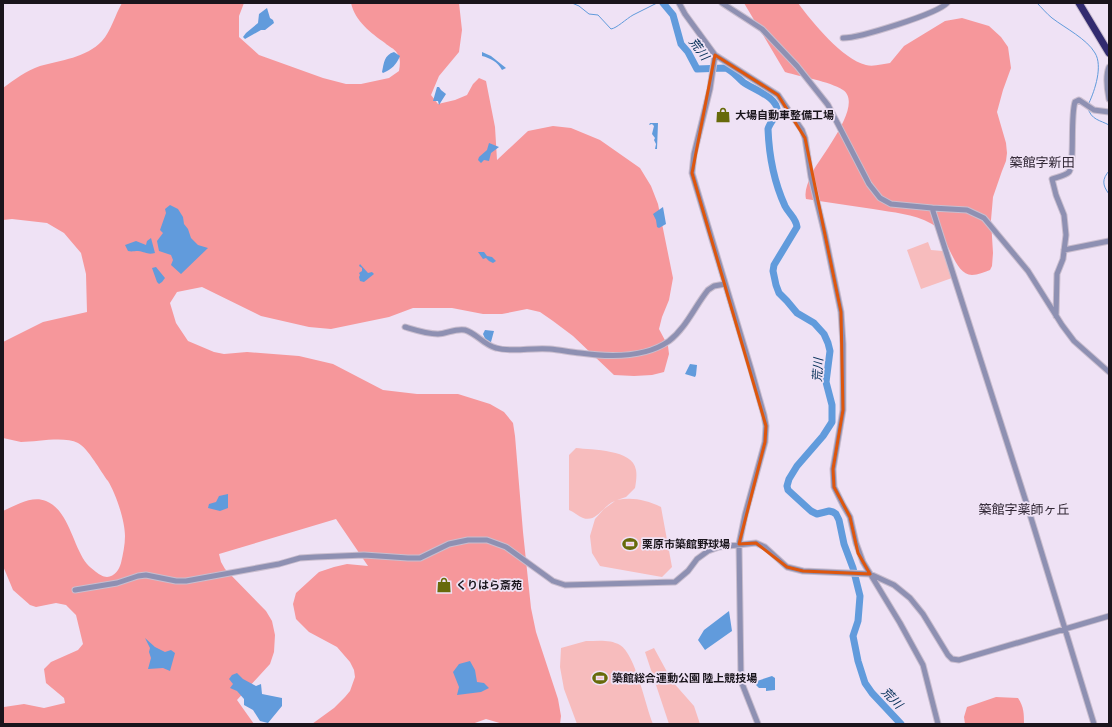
<svg xmlns="http://www.w3.org/2000/svg" width="1112" height="727" font-family="'Source Serif 4','Noto Sans JP',serif">
<style>
.green{fill:#f7bcbd}
.forest{fill:#f6979b}
.water{fill:#619bdc}
.lines{fill:none;stroke-linecap:round;stroke-linejoin:round}
.stream{stroke:#619bdc;stroke-width:1}
.river{stroke:#619bdc;stroke-width:7}
.minor-casing{stroke:#c9bdce;stroke-width:7}
.highway-casing{stroke:#c9bdce;stroke-width:9}
.minor{stroke:#8e90b2;stroke-width:5}
.highway{stroke:#322b6f;stroke-width:7}
.marked{fill:none;stroke:#de560d;stroke-width:3;stroke-linejoin:round}
.labels{text-anchor:middle;dominant-baseline:central;stroke-width:3.5;stroke-linejoin:round;paint-order:stroke}
.poi-label{font-size:11px;font-weight:bold;fill:#1a151c;stroke:#efe2f5;text-anchor:start}
.water-label{font-size:12px;font-style:italic;fill:#022d56;stroke:#efe2f5}
.quarter-label{font-size:13px;fill:#322836;stroke:#efe2f5}
</style>
<rect width="100%" height="100%" fill="#efe2f5"/>
<path class="green" d="M928,242L931,250L943,251L952,278L921,289L907,250Z
M576,448C592,450 633,449 636,470C637,475 636,483 635,488L626,497L617,500C633,497 646,500 661,507L672,567L662,577L600,566L592,553L590,536L595,519L604,509L615,501C603,505 597,523 583,518C578,516 574,512 569,510V455Z
M586,641C597,641 610,639 620,645C636,655 645,705 653,724H577L564,689L560,667L561,648Z
M654,648L672,681L694,706L700,724H669L645,652Z"/>
<path class="forest" d="M122,3H244L239,16V37L259,55L323,78L346,84H361L389,78L399,71C400,65 401,58 397,53C395,49 388,46 385,43C371,33 355,21 351,3H459L462,30L459,52L439,76L431,95L438,104L455,100L467,95L473,84L479,78L486,81L495,127L497,160L528,131L553,126L571,128L600,140L640,168L651,186L658,204L673,278L669,300L662,317L659,329L668,346L669,354L664,372L652,375L634,376L614,375L573,336L553,321L540,312L527,309L502,314H483L452,308H413L389,317L331,329L309,327L261,316L202,287L177,292L170,303L176,323L188,341L214,352L224,354L247,352L299,356L333,364L383,390L417,394H458L490,404L504,412L513,423L515,436L523,532L531,608L536,632L558,699L561,716L560,724H503L486,719L472,724H312L334,708L345,697L350,691L355,677L354,670L350,662L337,647L309,632L296,619L293,604L296,593L319,572L334,567L347,564L368,566L336,519L219,554L221,562L225,569L266,611L272,621L275,635L274,652L270,664L237,700L254,724H3L4,707L24,704L44,708L65,703L64,698L46,683L44,669L51,662L78,650L83,644L76,615L66,605L56,603L36,607L30,605L13,590L3,566V511C16,505 32,495 46,501C69,510 73,547 87,564C89,567 93,569 96,572C99,574 103,577 107,577C115,576 119,570 121,563C123,554 125,545 125,536C125,521 116,494 108,481C101,472 88,448 78,443C64,436 37,442 21,442C15,441 9,439 3,438V342L43,322L87,312L86,274L81,253L64,233L47,223L12,219L3,220V88C15,79 26,71 40,66C61,60 86,58 102,41C111,31 115,15 122,3Z
M744,3H798C813,23 842,59 866,65C873,67 883,64 890,63L904,46L945,21L962,18L989,26L1001,37L1008,47L1011,68L1003,90L997,112L1006,143L1007,153L1006,161L1002,171L993,197L991,220L993,253L992,266L990,270C984,272 978,275 972,275C953,275 948,233 932,224C912,213 894,213 873,209C850,206 828,202 806,199C804,191 808,183 811,175C818,159 865,105 843,90C829,81 801,77 785,72Z
M996,697L1018,698C1024,707 1024,714 1024,724H965L964,717L967,707Z"/>
<path class="water" d="M267,8L270,18L273,20L274,23L265,30H261L245,39L243,37L246,33L258,23L259,14Z
M394,52L400,56C396,65 392,69 383,73L382,72C384,63 384,55 394,52Z
M482,52L491,56L506,68L502,70C498,62 490,58 482,56Z
M437,87H439L441,90L446,94L439,105L438,101H433Z
M650,123H658L657,149H655L656,144L654,140L655,138L652,134L654,126L652,124L649,125Z
M489,143L499,147L491,153L489,161L484,160L481,163L478,160L479,157L487,150Z
M170,205L178,209L183,217L184,224L188,229L191,238L198,245L208,248L181,274L171,265L173,260L171,255L159,251L157,241L163,233L160,230L166,213L165,209Z
M663,207L666,224L659,228L657,227L656,220L653,214Z
M151,238L155,253C147,255 146,252 138,251C134,251 132,252 128,251L125,245L136,241L146,245L147,241Z
M478,252H484L487,256L492,257L496,261L493,263L489,261L486,258L483,259Z
M360,264L368,273L372,272L374,274L364,282L360,281L359,277L360,275L359,273L362,271V268L359,266Z
M156,267L165,278L162,282L159,284L157,282L152,268Z
M485,330L494,331L491,342L487,343L483,334Z
M690,364L697,365L696,375L695,377L685,374Z
M228,494V508L220,511L208,508L209,504L216,502L219,496Z
M729,611L732,631L705,650L698,640L704,630Z
M145,638L155,647L165,652L171,650L175,653L170,671L163,668L148,669L151,658L149,652L150,648Z
M470,661L475,670L477,682L484,683L489,688L481,692L457,695L459,687L453,672L459,664Z
M237,673L243,679L256,686L261,684L262,694L282,698V706L268,723L260,721L253,710L244,705V699L237,691L230,688L233,684L229,679L232,675Z
M772,676L775,678V690L766,691V688H759L756,685L757,681Z"/>
<g class="lines">
<path class="stream" d="M572,3L579,6L589,14L598,15L611,29C617,28 626,19 633,15C641,11 649,7 657,3
M1037,3C1042,8 1047,14 1052,18C1065,28 1087,39 1095,53C1103,66 1095,90 1089,103
M1088,108C1091,120 1100,120 1109,125
M1109,171C1102,179 1102,185 1109,194"/>
<path class="river" d="M663,3L673,15L681,44L688,52L697,69L726,68C733,71 737,77 743,82C752,89 779,97 777,112C776,117 770,122 768,129C769,155 774,182 785,206C789,214 796,218 797,227L774,265L773,271L776,285L779,293L787,301L797,313L814,323L824,334L828,343L830,351L826,382L832,405V422L823,436L797,466L789,479L787,486L788,490L811,511L817,514L829,511L833,512L836,514L839,520L844,544L853,568L860,596L858,621L853,636L858,661L865,683L872,693L901,724"/>
<g class="minor-casing">
<path id="minor" d="M679,3L685,14L715,55L710,89L694,154L692,173L751,369L764,415L766,426L765,442L745,515L739,544L741,681L758,724
M722,3L762,29L797,66L828,105L869,184L880,198L891,204L932,208L967,210L984,218L1028,271L1062,325L1074,341L1109,372
M843,38C859,38 937,14 947,3
M715,55L778,95L802,130L805,138L811,177L825,235L841,312L843,344V410L833,469L834,487L843,505L850,517L856,543L863,562L900,623L923,665L938,724
M1109,67C1105,77 1107,89 1109,99
M932,208L1028,508L1094,724
M1064,250L1109,241
M1056,316L1057,274L1063,259L1066,235L1064,215L1056,195L1052,179C1057,177 1065,176 1069,172C1075,165 1070,117 1075,102L1079,100L1094,110L1109,112
M405,327C415,330 427,334 438,334C446,334 456,328 465,330C476,333 484,345 496,348C514,353 532,347 550,349C560,350 570,352 580,353C608,357 645,358 669,341C686,328 695,306 708,290L714,286L725,284
M75,590L117,583L138,576L146,575L176,581H186L279,564L300,558L316,557L364,555L408,558H420L449,544L468,540H487L506,547L553,581L565,585L675,582L688,571L697,559L708,551L719,547L756,543L765,547L787,567L803,571L870,574L894,585L910,598L923,614L948,655L952,659L959,660L1109,616"/>
</g>
<g class="highway-casing">
<path id="highway" d="M1079,3L1109,53"/>
</g>
<use href="#minor" class="minor"/>
<use href="#highway" class="highway"/>
</g>
<path class="marked" d="M715,55L778,95L805,138L841,312L843,410L833,469L834,487L850,517L858,553L870,574L803,571L787,567L756,543L739,544L765,442L766,426L692,173Z"/>
<defs>
<g id="shop-bare" transform="scale(1.2)"><path d="M-5-2.5h2.3a2.7 3.5 0 0 1 5.4 0H5L5.5 6h-11ZM-1.5-2.5h3a1.5 2.3 0 0 0-3 0Z" fill="#676a0a" stroke="#efe2f5" stroke-width="2.5" paint-order="stroke"/></g>
<g id="stadium-bare" transform="scale(1.2)"><path d="M0-5a6.5 5 0 1 0 0 10a6.5 5 0 1 0 0-10ZM-3.5-1.8h7v3.6h-7Z" fill="#676a0a" stroke="#efe2f5" stroke-width="2.5" paint-order="stroke"/></g>
</defs>
<g fill-rule="evenodd">
<use href="#shop-bare" x="723" y="115"/>
<use href="#stadium-bare" x="630" y="544"/>
<use href="#shop-bare" x="444" y="585"/>
<use href="#stadium-bare" x="600" y="678"/>
</g>
<g class="labels">
<g class="poi-label">
<text x="735" y="115">大場自動車整備工場</text>
<text x="642" y="544">栗原市築館野球場</text>
<text x="456" y="585">くりはら斎苑</text>
<text x="612" y="678">築館総合運動公園 陸上競技場</text>
</g>
<g class="water-label">
<text transform="translate(699 49) rotate(53)">荒川</text>
<text transform="translate(818 370) rotate(-87)">荒川</text>
<text transform="translate(892 698) rotate(46)">荒川</text>
</g>
<g class="quarter-label">
<text x="1042" y="162">築館字新田</text>
<text x="1024" y="509">築館字薬師ヶ丘</text>
</g>
</g>
<rect width="1112" height="727" fill="none" stroke="#1a151c" stroke-width="8"/>
</svg>
